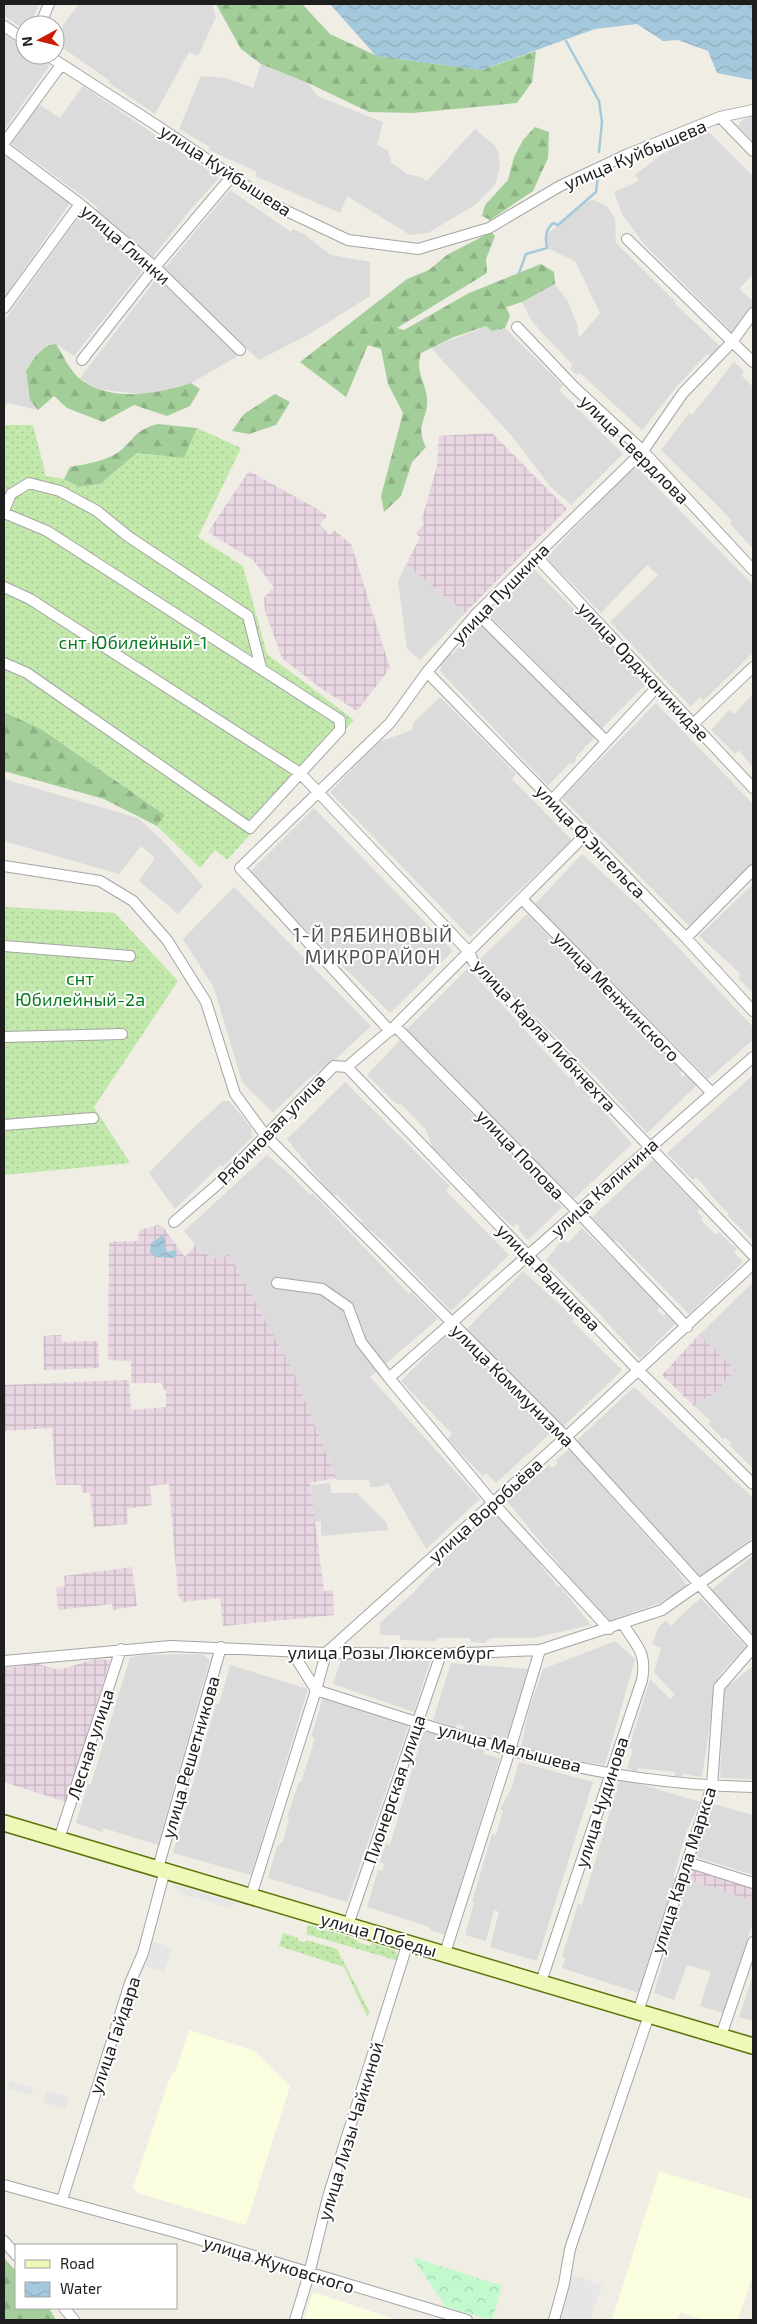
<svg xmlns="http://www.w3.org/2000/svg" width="757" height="2324" font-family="'Exo 2',sans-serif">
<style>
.residential{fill:#dcdbdb}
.industrial{fill:url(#industrial-grid)}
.education{fill:#fafede}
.grass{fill:url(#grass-dots)}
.forest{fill:url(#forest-firs)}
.park{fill:url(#park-crowns)}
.parking{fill:#e6e6e6}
.water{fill:url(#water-waves)}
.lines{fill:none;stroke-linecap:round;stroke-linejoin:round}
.stream{stroke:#a5c9dc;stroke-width:2.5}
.street-casing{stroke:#a5a5a5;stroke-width:12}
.secondary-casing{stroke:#5a7406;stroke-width:18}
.street{stroke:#fff;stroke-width:10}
.secondary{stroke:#edf8b9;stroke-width:15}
.labels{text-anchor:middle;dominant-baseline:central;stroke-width:4;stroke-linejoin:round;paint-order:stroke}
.street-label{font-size:18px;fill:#1e1e1e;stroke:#fff}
.park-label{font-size:18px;fill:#0d7b24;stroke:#fff}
.neighbourhood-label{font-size:19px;letter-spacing:1px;fill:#515151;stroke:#fff}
</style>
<defs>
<pattern id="industrial-grid" width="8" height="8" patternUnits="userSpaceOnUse" patternTransform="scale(1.25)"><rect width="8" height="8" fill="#e8d6e3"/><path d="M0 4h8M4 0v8" fill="none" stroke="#c7b7c2"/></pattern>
<pattern id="grass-dots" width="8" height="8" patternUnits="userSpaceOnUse" patternTransform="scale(1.25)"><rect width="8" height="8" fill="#c2e9ab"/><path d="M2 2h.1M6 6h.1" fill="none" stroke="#a6c793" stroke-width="1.8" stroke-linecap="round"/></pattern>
<pattern id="forest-firs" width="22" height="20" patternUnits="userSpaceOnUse" patternTransform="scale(1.25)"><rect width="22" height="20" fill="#a3ce9a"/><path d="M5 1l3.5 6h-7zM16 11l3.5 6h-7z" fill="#8cb084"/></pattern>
<pattern id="park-crowns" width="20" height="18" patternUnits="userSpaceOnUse" patternTransform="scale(1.25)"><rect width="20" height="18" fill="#c2f9cd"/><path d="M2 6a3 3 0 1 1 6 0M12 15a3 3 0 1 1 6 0" fill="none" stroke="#a6d5b0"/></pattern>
<pattern id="water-waves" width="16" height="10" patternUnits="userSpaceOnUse" patternTransform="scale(1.25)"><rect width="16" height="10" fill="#a5c9dc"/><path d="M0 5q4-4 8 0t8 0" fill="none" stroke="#8eacbc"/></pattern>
</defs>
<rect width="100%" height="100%" fill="#efede4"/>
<path class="residential" d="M4,4H39L30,25H25V30L4,16Z
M79,4H212L216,17L198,56L189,52L155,114L109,83L110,81L63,48L61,40L63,25Z
M4,34L25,48V55H35L50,65L4,130Z
M261,64L308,83L317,96L383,122L377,145L388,150L391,162L407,174L421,177L427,181L475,129L494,145L498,151L500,167L495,185L475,205L461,213L428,233L410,235L347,196L340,213L255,176L257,172L209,150L210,147L179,129L201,76L226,78L253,88Z
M83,86L219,178L190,210L153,257L96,211L98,208L95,205L11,144L39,104L60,118Z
M753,115V142L738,126L741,121Z
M706,129L753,176V274L739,289L753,301V306L733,333L644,244L622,214L614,192L637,182L639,180L635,175L660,156Z
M5,155L70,203L4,298V157Z
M230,190L291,232L293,229L304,234L331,255L370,262V296L306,336L259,360L198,305L164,269Z
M593,200L607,206L615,218L616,243L676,302L675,304L721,347L711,358L707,354L678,385L642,430L580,373L577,375L570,369L573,365L541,332L530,318L522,302L555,284L567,300L577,324L579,338L600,313L575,261L547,248L545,236L585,202Z
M81,213L146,266L74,356L56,344L49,345L39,351L26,371L30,400L38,410L8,403L4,407V321Z
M157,278L238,356L191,383L146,395L98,389L80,378Z
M487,326L492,331L505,328L563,386L559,390L623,454L571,505L550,486L511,435L431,348Z
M734,362L744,371L741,375L753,387V549L730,524L732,521L720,508L661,450L689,413L692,415Z
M635,465L753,585V653L703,701L700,697L691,707L610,622L658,575L647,565L601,613L546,558Z
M406,564L465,613L420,660L407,649L398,581Z
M534,569L647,683L601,729L490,616Z
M480,623L595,737L575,758L576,760L572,765L570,763L548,786L439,670L442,668L439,665L450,653L452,655Z
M753,694V768L739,750L735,754L711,730L729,710L734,714Z
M440,697L516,774L512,779L572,840L470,937L330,792L379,742L412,730L413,723Z
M656,703L753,804V864L689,926L562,798Z
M4,779L138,818L165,843L203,886L178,914L139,881L155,858L141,846L119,874L4,841Z
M314,808L453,951L390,1013L249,873Z
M582,854L644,911L753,1027V1040L708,1079L535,904Z
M753,884V993L738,978L741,974L699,936Z
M234,887L371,1026L337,1058L308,1079L273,1113L242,1082L214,988L183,939Z
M527,914L683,1071L680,1073L683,1077L686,1074L696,1086L647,1133L597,1078L479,960Z
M468,968L569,1078L573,1075L578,1080L574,1083L577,1087L582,1083L592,1095L589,1099L594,1104L597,1103L632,1144L574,1199L406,1030Z
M400,1040L562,1207L528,1240L518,1229L520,1227L517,1224L513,1227L474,1191L467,1181L433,1148L426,1130L402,1105L395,1103L367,1075Z
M753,1075V1241L728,1216L729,1214L709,1193L707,1189L696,1177L693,1180L667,1153Z
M345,1082L450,1186L446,1191L509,1255L451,1311L383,1241L361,1223L363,1221L336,1194L334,1196L324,1185L287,1139Z
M223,1101H229L251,1127L252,1137L223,1167L220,1165L175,1209L149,1173L191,1130Z
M267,1155L293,1177L310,1195L312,1193L409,1294L411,1292L438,1319L370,1377L480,1499L426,1549L388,1483L380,1487H371L369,1480H337L293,1371L229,1254L220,1260L201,1252L184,1231Z
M653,1160L700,1209L697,1212L703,1218L701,1220L716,1235L719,1232L732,1245L737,1249L734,1252L743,1262L689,1314L616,1240L614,1242L592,1217Z
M582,1228L661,1306L657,1310L663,1316L666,1314L675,1324L640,1359L594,1308L546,1260L563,1239L568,1243Z
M523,1271L574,1318L572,1321L622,1370L563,1427L466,1330Z
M753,1282V1469L729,1445L731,1443L725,1437L723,1439L708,1424L711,1421L694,1406L703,1396L707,1400L735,1370L699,1335Z
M452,1330L551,1433L496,1483L486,1473L483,1476L468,1461L448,1439L452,1434L401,1381Z
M634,1387L753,1498V1537L699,1579L576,1441Z
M569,1449L679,1573L687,1587L659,1603L606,1622L506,1500L534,1476L535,1477L549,1465L552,1468L558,1463L556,1460Z
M330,1483L331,1493H357L387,1523L388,1530L321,1536V1522L314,1521L311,1485Z
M494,1513L541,1564L540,1565L558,1587L560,1586L591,1625L533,1638H490L485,1643L471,1642L470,1638H437L436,1641L400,1640V1635H380V1623L414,1592L443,1560Z
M753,1555V1637L709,1592Z
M701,1598L746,1647L721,1673L716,1683L702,1777L683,1774L682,1777L675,1776V1772L638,1768L637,1772L627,1768L633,1750L629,1748L650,1679L670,1699L675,1695L654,1672L661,1648L652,1644L659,1627L665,1621L672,1626L679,1617Z
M615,1641L635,1659L605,1765L520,1751L529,1710L543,1669Z
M202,1654L210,1660L158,1845L103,1828L102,1832L76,1823L88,1784H91L130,1658L141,1655Z
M342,1657L430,1661L414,1712L333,1684Z
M451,1663L528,1669L527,1677L506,1743L463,1730L464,1726L457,1724L456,1728L433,1720Z
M230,1665L308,1689L251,1875L173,1853L216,1704L219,1705Z
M753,1666V1779L720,1778L724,1689Z
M324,1694L410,1722L347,1902L268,1878L277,1847L283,1841L287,1827L289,1818L287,1817L299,1782H301L306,1767L315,1738L311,1737Z
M424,1730L456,1740V1742L484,1750L483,1754L500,1758L445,1935L430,1930V1927L367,1907L378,1870L382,1871L384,1864L380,1862L386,1844L390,1845Z
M519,1762L593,1782L537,1961L490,1947L499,1912L494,1910L486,1941L465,1935L474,1903L472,1902L492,1834L496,1835L503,1811L500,1809L512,1787Z
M620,1778L700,1802L686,1833L673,1877L676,1878L639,1993L562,1968L565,1958L562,1957L578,1904L582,1905Z
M710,1803L753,1815V1875L693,1856Z
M688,1879L753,1901V1922L723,2013L700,2006L711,1972L687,1965L674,2000L654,1993L679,1907H682L683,1903L681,1902Z
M753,1975V2021L739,2017Z"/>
<path class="industrial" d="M492,433L567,509L465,613L406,564L420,538L416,533L424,524L422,519L437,466L439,436Z
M249,471L319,510L327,516L320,524L329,535L334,530L351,544L390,668L357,711L319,687L282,658L265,611L264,598L274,587L253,560L208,532Z
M158,1225L163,1227L185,1257L195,1245L201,1252L220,1260L229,1254L293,1371L336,1478L310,1483L324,1591L333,1590L334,1615L223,1626L220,1598L183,1602L178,1594L169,1484L150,1486L152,1505L127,1509L128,1524L94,1527L90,1493H82L81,1485H56L52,1428L4,1431V1385L127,1380L129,1381L131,1410L166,1407V1391L163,1388L162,1383H131V1361L108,1360L109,1242L138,1241L139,1230Z
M61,1335L62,1342L98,1341L99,1368L44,1370L43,1336Z
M699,1335L736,1370L707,1400L703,1397L694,1406L662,1375Z
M132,1567L137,1606L113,1610L112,1604L58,1610L56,1588L65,1586L64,1576Z
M99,1658L110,1661L66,1802L4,1782V1668L38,1664L59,1670Z
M693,1866L753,1886V1901L688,1879Z"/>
<path class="education" d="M189,2030L255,2051L290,2086L246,2225L140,2194L133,2188L171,2074L175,2072Z
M659,2171L753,2200V2274L738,2320H706L680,2313L677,2320H612Z
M313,2292L397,2320H304Z"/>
<path class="grass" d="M4,425H33L46,476L64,479L79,487L100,484L137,453L184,458L197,428L241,448L198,537L243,566L267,654L354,720L227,860L215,850L200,868L157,826L165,815L41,729L4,712Z
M4,907L115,913L178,981L94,1107L130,1163L4,1175Z
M308,1925L357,1939V1942L370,1946L372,1943L396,1951L399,1961L306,1934Z
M283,1933L298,1938V1940L304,1943L306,1940L337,1949L370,2013L367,2016L344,1967L279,1946Z"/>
<path class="forest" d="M216,4H302L330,34L377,56L481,70L536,51L532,82L517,103L413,113L369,112L308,83L261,64L241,49Z
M535,127L549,132L548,158L533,191L490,220L482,216L485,205L508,180L514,157L523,140Z
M491,232L495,236L486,259L487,273L397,328L404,330L469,293L541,264L554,272L555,284L522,302L506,307L510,316L505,328L492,331L486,326L454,337L421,353C415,372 425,380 427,398C429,418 414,425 426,447L412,462L401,496L384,512L381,496L403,413L388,384L381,349L368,345L346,397L300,362L407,279L429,270L447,255Z
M56,344C63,355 70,371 80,379C111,403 157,394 191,383L200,389L190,406L167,416L134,405L103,422L67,408L54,396L38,410L30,400L26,371C34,359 41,345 56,344Z
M275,394L290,402L276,425L249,434L232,431L244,414Z
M158,424L197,428L184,458L137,453L100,484L79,487L64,479L70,467C86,464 107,461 120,451C137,437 133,431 158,424Z
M4,712L41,729L165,815L157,826L104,799L4,771Z
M4,2258L16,2271V2308H49L56,2320H4Z"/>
<path class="park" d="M412,2257L502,2286L492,2320L446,2307Z"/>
<path class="parking" d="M175,1885L237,1903L229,1908L178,1893Z
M153,1941L172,1948L164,1973L145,1966Z
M10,2081L33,2088L31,2096L8,2089Z
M47,2090L69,2097L66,2109L43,2102Z
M571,2274L602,2285L590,2320L557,2319Z"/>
<path class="water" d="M330,4H753V80L717,73L708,51L678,40L663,41L637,24L595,29L481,70L376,56Z
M163,1235L167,1252L175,1250L177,1252L174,1258L156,1257L150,1253L151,1243Z"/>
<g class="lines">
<path class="stream" d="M566,41L599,101L602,122L599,152
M519,273L526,254L547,248C545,237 545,231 553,223L558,225L596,192L598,176"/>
<g class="street-casing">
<path id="street" d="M40,25L49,4
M4,26L25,40
M47,55L156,125L276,206L348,240L418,249L489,228L560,186L626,155L720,117L753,110
M720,117L753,151
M4,143L61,65
M4,147L80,204L155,267L240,350
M627,239L753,362
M4,308L80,204
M517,327L575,388L643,451L753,570
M82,360L155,267L232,176
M4,511L11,494L29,483L60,491L97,511L129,537L248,616L261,668
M4,513L47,531L340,720V730L250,828L27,673L4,663
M535,555L753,788
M4,587L30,599L300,773L469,952L474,963L753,1255
M477,613L606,741
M427,672L686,938L753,1011
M693,724L753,667
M552,800L658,686
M4,866L100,881L133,901L167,940L206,1002L235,1094L265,1135L566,1437L753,1644
M522,899L712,1093
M686,938L753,870
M4,946L130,956
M395,1026L577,1211L687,1327
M390,1031L240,868L390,723L427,672L477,613L643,451L683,393L732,342L753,313
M4,1037L122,1034
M347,1067L639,1371L753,1484
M4,1125L93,1118
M174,1222L218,1184L334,1066L347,1067L395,1026L585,835
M277,1283L322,1289L348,1307L361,1342L389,1378L493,1503L609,1629
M389,1378L753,1057
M292,1652L316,1690C385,1712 454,1735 524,1754C594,1774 681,1786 753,1787
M4,1661L171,1646L326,1653L441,1654L540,1650L662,1610L753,1546
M59,1839L121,1649
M687,1862L753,1883
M158,1868L221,1647
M251,1896L316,1690L326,1653L566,1437L753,1264
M348,1925L441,1654
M445,1953L510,1750L540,1650
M541,1982L642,1680C647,1652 637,1647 623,1624
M638,2012L712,1786L719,1687L753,1648
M721,2036L753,1942
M4,2185L178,2233L467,2320
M62,2200L130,1983L143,1953L165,1870
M4,2241L16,2255
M64,2308L74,2320
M295,2320L309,2274L328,2197L408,1942
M554,2320L564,2284L570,2249L649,2015"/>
</g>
<g class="secondary-casing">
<path id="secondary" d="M4,1823L753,2046"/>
</g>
<use href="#street" class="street"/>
<use href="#secondary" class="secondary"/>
</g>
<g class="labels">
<g class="street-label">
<text transform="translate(635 154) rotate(-23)">улица Куйбышева</text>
<text transform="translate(226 170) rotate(33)">улица Куйбышева</text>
<text transform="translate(126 244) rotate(41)">улица Глинки</text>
<text transform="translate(635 449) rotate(45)">улица Свердлова</text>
<text transform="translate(500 593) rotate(-46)">улица Пушкина</text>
<text transform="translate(644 671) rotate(47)">улица Орджоникидзе</text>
<text transform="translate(591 841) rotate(46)">улица Ф.Энгельса</text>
<text transform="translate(617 996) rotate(46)">улица Менжинского</text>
<text transform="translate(545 1035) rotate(47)">улица Карла Либкнехта</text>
<text transform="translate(271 1129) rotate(-46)">Рябиновая улица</text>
<text transform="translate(521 1154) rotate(46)">улица Попова</text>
<text transform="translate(604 1187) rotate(-42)">улица Калинина</text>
<text transform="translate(549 1277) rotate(46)">улица Радищева</text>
<text transform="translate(513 1385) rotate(45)">улица Коммунизма</text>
<text transform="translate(485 1510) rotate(-42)">улица Воробьёва</text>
<text x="391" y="1652">улица Розы Люксембург</text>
<text transform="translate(90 1744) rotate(-72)">Лесная улица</text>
<text transform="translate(510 1747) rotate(15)">улица Малышева</text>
<text transform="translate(190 1757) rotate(-74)">улица Решетникова</text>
<text transform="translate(394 1789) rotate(-71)">Пионерская улица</text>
<text transform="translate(601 1802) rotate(-72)">улица Чудинова</text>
<text transform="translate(683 1870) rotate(-72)">улица Карла Маркса</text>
<text transform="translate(379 1934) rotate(16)">улица Победы</text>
<text transform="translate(114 2035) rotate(-71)">улица Гайдара</text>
<text transform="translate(350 2131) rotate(-73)">улица Лизы Чайкиной</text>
<text transform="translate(279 2264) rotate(17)">улица Жуковского</text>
</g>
<g class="park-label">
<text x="133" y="642">снт Юбилейный-1</text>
<text x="80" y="978">снт<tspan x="80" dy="21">Юбилейный-2а</tspan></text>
</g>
<g class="neighbourhood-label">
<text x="373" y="934">1-Й РЯБИНОВЫЙ<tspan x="373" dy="22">МИКРОРАЙОН</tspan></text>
</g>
</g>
<rect width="757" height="2324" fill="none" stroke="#1e1e1e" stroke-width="10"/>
<rect x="15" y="2244" width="162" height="65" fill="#ffffff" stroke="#a5a5a5"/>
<rect x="25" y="2260" width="25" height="8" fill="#edf8b9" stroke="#a5a5a5"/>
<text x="60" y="2269" font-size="15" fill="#1e1e1e">Road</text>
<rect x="25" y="2282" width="25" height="15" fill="url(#water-waves)" stroke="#a5a5a5"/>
<text x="60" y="2294" font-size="15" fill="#1e1e1e">Water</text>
<g transform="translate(40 40) rotate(263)"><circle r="24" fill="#ffffff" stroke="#a5a5a5"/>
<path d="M0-4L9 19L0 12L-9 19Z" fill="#c91c03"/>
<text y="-8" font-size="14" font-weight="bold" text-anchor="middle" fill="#1e1e1e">N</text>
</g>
</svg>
